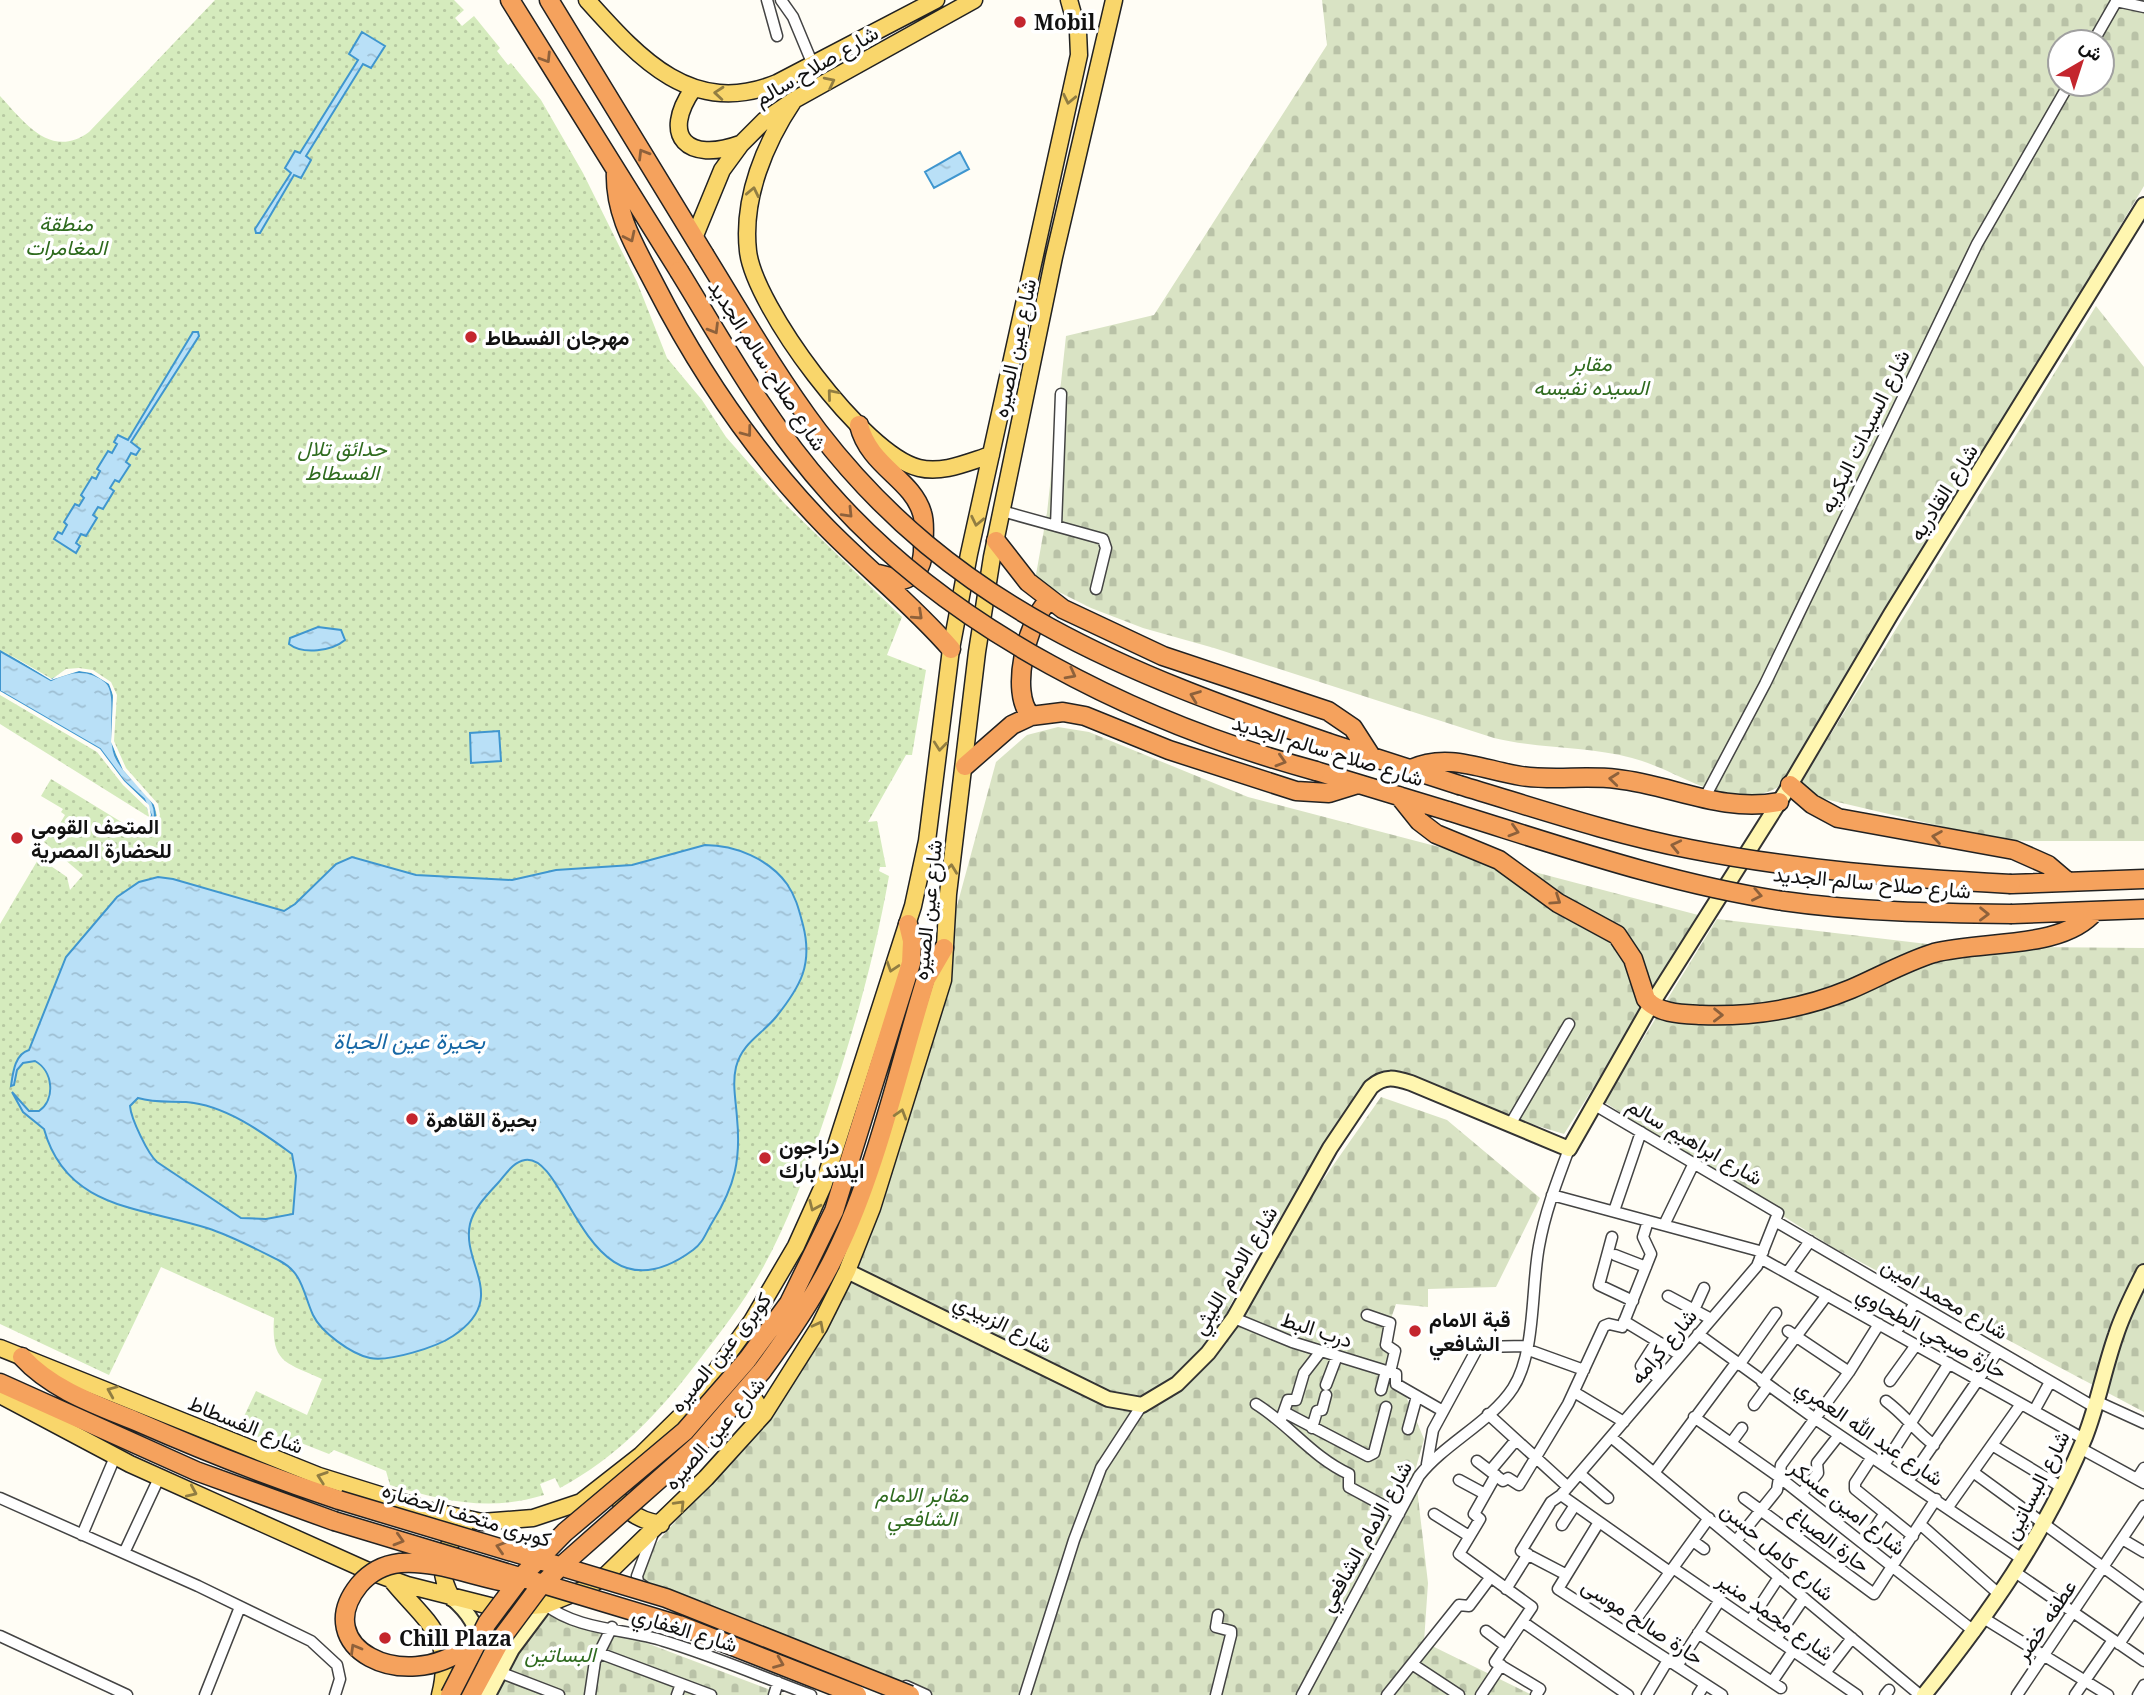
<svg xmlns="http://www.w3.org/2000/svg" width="2144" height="1695" font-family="'Noto Serif',Vazirmatn,serif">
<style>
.cemetery{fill:url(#cemetery-stones);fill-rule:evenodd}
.park{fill:url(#park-dots)}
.water{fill:url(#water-ripples);stroke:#3f96cf;stroke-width:2;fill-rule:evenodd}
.pier{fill:#fffdf5}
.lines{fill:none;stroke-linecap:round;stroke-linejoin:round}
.street-casing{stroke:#444;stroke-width:13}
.secondary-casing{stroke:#333;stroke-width:18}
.primary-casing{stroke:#222;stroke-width:19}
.highway-casing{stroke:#222;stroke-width:21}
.street{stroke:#fff;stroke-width:10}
.secondary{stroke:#fff6b0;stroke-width:14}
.primary{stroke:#f9d66b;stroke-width:16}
.highway{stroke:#f5a25d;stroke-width:18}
.highway-bridge-casing{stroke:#222;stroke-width:21;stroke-linecap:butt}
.highway-bridge{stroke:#f5a25d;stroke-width:18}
.oneway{stroke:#8e613b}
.oneway2{stroke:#917d42}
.poi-dot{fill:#c4262e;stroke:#fff;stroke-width:2.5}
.labels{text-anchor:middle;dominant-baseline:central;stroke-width:7;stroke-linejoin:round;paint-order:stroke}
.poi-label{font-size:21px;font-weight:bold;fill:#111;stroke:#fff;text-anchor:start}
.street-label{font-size:21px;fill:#111;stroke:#fff}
.park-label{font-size:21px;font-style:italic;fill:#2f6b1f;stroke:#fff}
.water-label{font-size:23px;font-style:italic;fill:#1768a6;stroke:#fff}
</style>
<defs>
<pattern id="cemetery-stones" width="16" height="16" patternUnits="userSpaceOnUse" patternTransform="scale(1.75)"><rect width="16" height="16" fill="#d9e3c4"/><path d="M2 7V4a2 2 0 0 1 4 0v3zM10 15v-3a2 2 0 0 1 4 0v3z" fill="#b9c2a7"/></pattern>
<pattern id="park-dots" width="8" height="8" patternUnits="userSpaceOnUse" patternTransform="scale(1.75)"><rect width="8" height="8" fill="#d5ebbd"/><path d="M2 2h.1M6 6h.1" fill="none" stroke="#b6c8a1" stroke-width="1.8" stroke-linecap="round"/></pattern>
<pattern id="water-ripples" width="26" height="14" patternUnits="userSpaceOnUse" patternTransform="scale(1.75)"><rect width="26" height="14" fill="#b9e0f7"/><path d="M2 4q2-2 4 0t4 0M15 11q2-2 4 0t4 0" fill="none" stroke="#9ebfd3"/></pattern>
</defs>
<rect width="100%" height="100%" fill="#fffdf5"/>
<path class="cemetery" d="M1322,0H2144V186L1791,778C1776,791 1758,798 1737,795C1700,792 1668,767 1632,758C1587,746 1539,749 1494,738L1214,648L1143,628L1091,608L1035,580L1047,513L1066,336L1154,315L1327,45ZM2060,42H2102V84H2060Z
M2096,306L2144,367V841H2024L1991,838L1795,792Z
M1058,727L1089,732L1248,797L1702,916L1564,1134L1379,1077L1256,1252L1214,1339L1186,1374L1138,1402L1120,1400L852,1268L875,1208L996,762L1027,735Z
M1717,919L1944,946L2144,948V1412L1832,1247L1604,1102Z
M1381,1097L1447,1120L1540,1198L1496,1287L1428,1289V1307L1396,1304L1383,1342L1424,1439L1415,1471L1428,1583L1424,1642L1532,1695H922L721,1610L640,1579L647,1554L706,1486L850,1280L1117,1407L1173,1394Z
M546,1605L784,1695H492Z"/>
<path class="park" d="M215,0H454L464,10L455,18L462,26L474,16L500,48L497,51L508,65L511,63L541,100L583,173L637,282L667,358L702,400L726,437L785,504L902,617L887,655L926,670L912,755H906L868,822L877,821L886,867H880L879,871L889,876C875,956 853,1034 827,1111C808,1167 789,1222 760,1273C742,1305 719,1334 696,1364C658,1414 616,1458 560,1488L555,1478L540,1484L544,1495C489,1512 444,1501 390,1485L386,1471L334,1450L329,1454L296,1441L292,1450L238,1429L256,1391L307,1415L322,1379C285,1362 271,1363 274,1318L161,1267L109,1375L0,1324V924L39,858L67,877L70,890L83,875L44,842L48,835L52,837L65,815L61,812L63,809L41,796L51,779L141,834L149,817L0,724V96C24,122 51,160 89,132Z"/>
<path class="water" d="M362,32L385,46L371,68L363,64L306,156L311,160L301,178L294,175L260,233H256L255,229L291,173L285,168L295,151L300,153L358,60L349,54Z
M960,152L969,169L934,188L925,172Z
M193,332H198L199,336L131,442L140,449L136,455L131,453L126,462L130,465L119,482L115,480L110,488L114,491L103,509L98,507L93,515L97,518L86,536L81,534L76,543L80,546L76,553L54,539L58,532L62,534L67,525L64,522L75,504L79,506L84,498L81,495L92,477L96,479L100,471L97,469L108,451L112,453L117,444L114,442L118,435L128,440Z
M318,627L341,630L345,640C332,651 303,655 289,644L290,638Z
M0,651L51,680C70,671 88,667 106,682C119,693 107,735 115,755C129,787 166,792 152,832L146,829L151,815L144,799L124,781L100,749L0,691Z
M499,731L501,761L471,763L470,733Z
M705,845C735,845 769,859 787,884C796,897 799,910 803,925C813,964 801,986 776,1017C761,1035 742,1043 736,1067C732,1084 736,1101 737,1118C741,1159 735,1186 713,1221C706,1232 704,1242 693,1250C586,1329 569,1153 525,1160C513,1162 506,1174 498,1183C487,1195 474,1208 470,1224C461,1265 510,1298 453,1336C437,1347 389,1362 370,1358C351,1354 321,1332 313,1315C303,1293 303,1273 280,1261C256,1249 232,1236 207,1228C140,1207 66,1209 44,1129L23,1112L12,1092L29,1111H39C56,1099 53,1071 35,1061L23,1063L17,1070L14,1085L11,1086C13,1072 15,1054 29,1050L66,957L117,897L139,882L158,877L173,879L284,911L295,904L336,864L352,857L416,875L512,880L556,870L632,865ZM138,1098C155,1103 169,1101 186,1102C225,1105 262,1132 292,1154L296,1176L293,1214L266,1219L241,1218L157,1162C148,1154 131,1119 130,1106Z"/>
<path class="pier" d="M0,649L52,679L66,669L79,668L93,670L111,682L117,695L114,741L126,768L158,804L160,815L154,835L143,830L149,816L147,808L123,785L97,752L0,695V691L100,749L124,781L149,805L151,815L146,829L152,832L157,815L154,805L123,770L111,742L113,695L109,684L91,673L79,671L51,680Z"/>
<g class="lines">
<g class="street-casing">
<path id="street" d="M767,0L777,36
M781,0L793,17L813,65
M2116,1L2144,7
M2093,42L2117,0
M1002,511L1103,539L1106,548L1096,589
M1056,526L1061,394
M1704,799L1765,684L1977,244L2069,84
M1511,1123L1569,1024
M1552,1195L1763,1252
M1614,1211L1641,1132
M1775,1221L2096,1408
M1664,1225L1694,1163
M1612,1237L1599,1285L1633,1301
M1615,1255L1646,1267
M1760,1258L2084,1439
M1787,1273L1810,1241
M1668,1296L1711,1319
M1694,1310L1704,1288
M1367,1315L1390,1323L1386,1345L1395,1351L1390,1372
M1234,1318L1292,1342L1396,1374V1384L1443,1411
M1624,1321L1680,1355
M1788,1331L1849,1372
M1895,1333L1915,1303
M1698,1334L1814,1418L2022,1559
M1657,1341L1641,1366L1660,1379
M1526,1349L1584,1370
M1739,1365L1776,1313
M1890,1381L1916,1345
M1762,1382L1827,1295
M1326,1385L1337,1356
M1381,1390L1386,1371
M1574,1392L1624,1422
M1886,1401C1906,1416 1914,1430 1934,1445
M2098,1402L2144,1423
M1256,1404C1290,1425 1312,1457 1349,1474V1487L1399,1514
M1754,1405L1768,1386
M2034,1411L2050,1382
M1284,1412L1368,1456L1374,1453L1386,1407
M1488,1414L1568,1487
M1282,1417L1288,1400H1296L1304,1373L1321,1351
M1694,1417L1779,1477L1975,1632
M1312,1428L1317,1411L1322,1410L1326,1395
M1408,1429L1417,1396
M1611,1437L1920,1695
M1731,1443L1742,1428
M1992,1445L2063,1488
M2080,1448L2144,1483
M1872,1457L1855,1483V1489L1913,1536
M1477,1461L1503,1481L1508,1478L1519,1485L1568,1404L1604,1326L1609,1324L1622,1327L1651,1254L1643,1237L1648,1221
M1427,1464L1433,1430L1478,1347L1526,1346
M1884,1465L1949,1363
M1490,1471L1516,1440
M1973,1472L2144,1597
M1654,1473L1736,1363
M1580,1474L1608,1498
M1496,1475L1474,1514L1480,1519L1459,1554L1532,1607L1495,1662L1540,1689L1536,1695
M2137,1479L2144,1468
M1459,1480L1485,1494
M1909,1480L1998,1351
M1801,1494L1818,1473L1817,1463L1839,1435
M1561,1495L1670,1572
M0,1498L198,1586L311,1641L337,1665L340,1679L335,1695
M1744,1498L1874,1594L1936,1499
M1948,1507L2021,1404
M1434,1514L1469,1536
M1599,1522L1558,1589L1722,1695
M1562,1525L1575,1505
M1921,1525L2000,1595
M82,1535L115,1457
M2122,1539L2144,1552
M1693,1541L1704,1549
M1736,1541L1777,1490L1781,1465L1849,1372L1879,1324
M1864,1544L1885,1513
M124,1553L159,1478
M1673,1568L1857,1695
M2015,1572L2144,1661
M1565,1574L1521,1551L1551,1502L1561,1495L1757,1266L1778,1213L1593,1104
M646,1588L638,1582L637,1576L652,1536
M1506,1589L1528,1554
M546,1605C577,1630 627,1629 664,1641C714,1656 762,1677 811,1695
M1985,1619L2108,1695
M1750,1621L1779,1577
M1523,1622L1628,1695
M1486,1631L1506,1646
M1626,1633L1709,1518
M1698,1633L1781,1688
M0,1636L127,1695
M1776,1639L1804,1598
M2119,1644L2144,1607
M599,1653L711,1695
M1412,1664L1459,1695
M1677,1666L1720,1600
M499,1672L559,1695
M1825,1673L1852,1638
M1772,1682L1793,1651
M906,1686L926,1695
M205,1695L240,1607
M590,1695L595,1661L612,1627
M677,1695L681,1684
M774,1695L778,1682
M1025,1695L1074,1540L1101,1468L1142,1405
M1216,1695L1231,1635V1631L1216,1627L1218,1615
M1302,1695L1419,1476C1445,1443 1491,1422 1513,1388C1536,1352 1531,1288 1539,1246C1545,1212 1557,1181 1569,1149
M1387,1695L1459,1605L1469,1606L1490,1578
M1481,1695L1501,1665
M1647,1695L1668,1660
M1698,1695L1705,1684
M1885,1695L1889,1690
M2017,1695L2144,1506
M2075,1695L2113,1640
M2138,1695L2144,1685"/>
</g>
<g class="secondary-casing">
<path id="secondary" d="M847,1271L1108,1399L1142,1405L1177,1384L1208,1353L1234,1318L1330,1148L1371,1087C1385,1075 1395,1078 1411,1083L1569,1149L1651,1005L1790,785L1891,614L2144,205
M452,1598C489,1630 485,1659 457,1695
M488,1695L512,1649L545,1605
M1924,1695C1989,1614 2045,1535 2085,1437C2098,1404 2104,1369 2116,1335C2123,1313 2134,1292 2144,1272"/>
</g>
<g class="primary-casing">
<path id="primary" d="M587,0C639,58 692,118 777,83L936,0
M693,89C660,137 688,163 740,144
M794,100C765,143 742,198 748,251C754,306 864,455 919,468C943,474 968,462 991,455
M694,238L722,170L741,144L765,120L794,100L974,0
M0,1348L319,1476L431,1511L482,1522L533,1518L581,1502L641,1455L689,1408L752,1321L796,1246L823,1186L913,906L927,841L951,649L969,554L1079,55L1078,32L1069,0
M735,1383L748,1390L764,1414
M0,1395L130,1464L366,1570L407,1585L498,1608L545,1605L587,1588L607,1574L706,1478L764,1414L819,1327L847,1271L872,1208L943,980L948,894L977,652L992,557L1054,257L1114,0
M611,1481C618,1507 635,1520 661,1524
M393,1582C425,1621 455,1636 440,1695
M452,1598C437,1573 440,1547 464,1530"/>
</g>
<g class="highway-casing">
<path id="highway" d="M510,0L679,271
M549,0L704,254
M616,171C614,214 636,248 655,285C700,373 756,455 826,527C866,568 913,605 951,649
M859,425C869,466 912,479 922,513C926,525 923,540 923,552C922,566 917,576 902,580L878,574
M996,541L1028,582L1063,609L1163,656L1328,711L1353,728L1371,756
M1031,716C1009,693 1027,621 1049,600
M1329,743L1459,785
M965,766L1012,725L1031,716L1063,712L1085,716L1169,750L1296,791L1329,793L1358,784
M1411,769C1448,752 1483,770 1521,776C1552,781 1585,775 1617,779C1672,785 1722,813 1779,802
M1316,771L1448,811
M1790,785L1812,804L1838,818L2014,850L2048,865L2068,882
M1399,796L1419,821L1436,834L1499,860L1558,903L1617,935L1633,959L1646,999C1658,1014 1683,1014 1701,1015C1753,1017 1803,1009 1851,989C1879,977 1905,962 1934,953C1982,940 2063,950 2095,911
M2011,884L2144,879
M2012,914L2144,909
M22,1357C52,1390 97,1405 138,1422C204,1451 270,1477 339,1500
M747,1360L789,1303L834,1211L911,963L912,941L908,924
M762,1371C790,1333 816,1295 836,1253C876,1172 899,1066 926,979L944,948
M0,1383L196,1471L334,1521
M471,1695L503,1636"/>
</g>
<use href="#street" class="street"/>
<use href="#secondary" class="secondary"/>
<use href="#primary" class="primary"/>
<use href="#highway" class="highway"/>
<g class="highway-bridge-casing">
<path id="highway-bridge" d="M704,254C741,314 776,375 818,431C954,608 1127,673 1329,743
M679,271C725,346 768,424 827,490C949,630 1139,723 1316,771
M1459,785C1536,808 1612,834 1690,849C1796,870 1903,878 2011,884
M1448,811C1558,845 1669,884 1783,901C1859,912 1936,913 2012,914
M339,1500L666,1598L910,1695
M334,1521L679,1625L857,1695
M503,1636L538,1589L559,1568L699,1444L762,1371
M467,1647C403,1695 309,1647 359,1585C369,1573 383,1565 400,1563C436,1560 475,1577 510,1583
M450,1695L487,1623L523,1575L565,1532L685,1431L747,1360"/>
</g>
<use href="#highway-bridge" class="highway-bridge"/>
</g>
<defs><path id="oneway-chevron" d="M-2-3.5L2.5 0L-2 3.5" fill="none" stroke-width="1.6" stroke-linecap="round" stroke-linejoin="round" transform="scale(1.75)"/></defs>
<g class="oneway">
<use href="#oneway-chevron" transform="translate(546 58) rotate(58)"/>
<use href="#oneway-chevron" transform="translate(643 154) rotate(-121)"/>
<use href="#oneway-chevron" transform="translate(630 237) rotate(64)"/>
<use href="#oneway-chevron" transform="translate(714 329) rotate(59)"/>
<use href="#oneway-chevron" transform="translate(747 432) rotate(53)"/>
<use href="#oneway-chevron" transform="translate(848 513) rotate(46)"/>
<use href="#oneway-chevron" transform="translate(918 615) rotate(43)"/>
<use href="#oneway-chevron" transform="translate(1071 674) rotate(28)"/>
<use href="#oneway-chevron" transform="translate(1195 696) rotate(-159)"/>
<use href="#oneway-chevron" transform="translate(1281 761) rotate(17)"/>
<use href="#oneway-chevron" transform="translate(1614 779) rotate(-174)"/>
<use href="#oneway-chevron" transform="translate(1514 831) rotate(17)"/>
<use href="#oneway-chevron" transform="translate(1937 837) rotate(-171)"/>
<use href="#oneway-chevron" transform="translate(1676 846) rotate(-167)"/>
<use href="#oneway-chevron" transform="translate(1757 895) rotate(11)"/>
<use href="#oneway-chevron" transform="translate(1556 900) rotate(34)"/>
<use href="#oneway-chevron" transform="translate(1984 914) rotate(1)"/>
<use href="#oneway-chevron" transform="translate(1718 1015) rotate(1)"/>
<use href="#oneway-chevron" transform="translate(399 1540) rotate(16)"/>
<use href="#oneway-chevron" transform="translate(501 1547) rotate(-163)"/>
<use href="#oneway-chevron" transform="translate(355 1649) rotate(-120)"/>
<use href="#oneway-chevron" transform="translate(779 1663) rotate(22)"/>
</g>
<g class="oneway2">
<use href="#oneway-chevron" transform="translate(830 82) rotate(-27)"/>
<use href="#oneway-chevron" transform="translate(719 93) rotate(-175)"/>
<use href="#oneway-chevron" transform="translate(1069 99) rotate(102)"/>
<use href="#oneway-chevron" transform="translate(753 192) rotate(-78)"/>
<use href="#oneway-chevron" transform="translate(832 394) rotate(-130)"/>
<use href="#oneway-chevron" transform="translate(977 521) rotate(102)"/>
<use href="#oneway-chevron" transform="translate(940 746) rotate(96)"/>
<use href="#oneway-chevron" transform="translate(951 869) rotate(-83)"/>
<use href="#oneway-chevron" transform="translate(892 967) rotate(108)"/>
<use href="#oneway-chevron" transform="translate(901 1114) rotate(-73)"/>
<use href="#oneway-chevron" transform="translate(814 1206) rotate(114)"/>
<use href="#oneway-chevron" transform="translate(819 1326) rotate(-62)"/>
<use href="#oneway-chevron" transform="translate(112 1391) rotate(-157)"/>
<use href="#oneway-chevron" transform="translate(322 1477) rotate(-161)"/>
<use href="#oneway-chevron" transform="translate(192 1492) rotate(24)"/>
<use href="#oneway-chevron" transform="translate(680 1505) rotate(-46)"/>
</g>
<g class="poi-dot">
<circle cx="1020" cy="22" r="7"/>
<circle cx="471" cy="337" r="7"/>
<circle cx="17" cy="838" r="7"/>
<circle cx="412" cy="1119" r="7"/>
<circle cx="765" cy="1158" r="7"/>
<circle cx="1415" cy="1331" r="7"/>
<circle cx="385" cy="1638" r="7"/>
</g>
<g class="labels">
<g class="poi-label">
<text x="1034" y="22">Mobil</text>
<text x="485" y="337">مهرجان الفسطاط</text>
<text x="31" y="826">المتحف القومى<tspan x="31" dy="24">للحضارة المصرية</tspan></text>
<text x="426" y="1119">بحيرة القاهرة</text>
<text x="779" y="1146">دراجون<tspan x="779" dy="24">ايلاند بارك</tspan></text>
<text x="1429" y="1319">قبة الامام<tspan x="1429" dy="24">الشافعي</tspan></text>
<text x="399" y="1638">Chill Plaza</text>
</g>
<g class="street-label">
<text transform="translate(816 65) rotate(-30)">شارع صلاح سالم</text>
<text transform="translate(1014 348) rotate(-78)">شارع عين الصيره</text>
<text transform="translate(768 365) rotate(57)">شارع صلاح سالم الجديد</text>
<text transform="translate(1864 431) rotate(-64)">شارع السيدات البكريه</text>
<text transform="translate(1943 492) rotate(-58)">شارع القادريه</text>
<text transform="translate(1328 750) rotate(17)">شارع صلاح سالم الجديد</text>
<text transform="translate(1872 882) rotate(5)">شارع صلاح سالم الجديد</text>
<text transform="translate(927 910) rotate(-84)">شارع عين الصيره</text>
<text transform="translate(1695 1141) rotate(30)">شارع ابراهيم سالم</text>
<text transform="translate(1234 1270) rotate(-59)">شارع الامام الليثي</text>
<text transform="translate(1945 1298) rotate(30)">شارع محمد امين</text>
<text transform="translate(1003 1323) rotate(26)">شارع الزبيدي</text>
<text transform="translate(1317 1329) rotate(18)">درب البط</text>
<text transform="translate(1932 1332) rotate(29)">حارة صبحي الطحاوي</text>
<text transform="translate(1663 1346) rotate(-50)">شارع كرامه</text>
<text transform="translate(720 1352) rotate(-51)">كوبرى عين الصيره</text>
<text transform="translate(246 1424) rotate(22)">شارع الفسطاط</text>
<text transform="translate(1870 1432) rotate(34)">شارع عبد الله العمري</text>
<text transform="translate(714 1433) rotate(-49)">شارع عين الصيره</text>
<text transform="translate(2036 1485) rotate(-63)">شارع البساتين</text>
<text transform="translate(1848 1507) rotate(38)">شارع امين عسكر</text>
<text transform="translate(467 1514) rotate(17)">كوبرى متحف الحضاره</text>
<text transform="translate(1365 1536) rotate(-61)">شارع الامام الشافعي</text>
<text transform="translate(1830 1539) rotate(37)">حارة الصباغ</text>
<text transform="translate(1778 1551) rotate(40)">شارع كامل حسن</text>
<text transform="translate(1776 1616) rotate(35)">شارع محمد منير</text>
<text transform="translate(2045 1620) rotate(-56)">عطفه خضر</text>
<text transform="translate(1643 1621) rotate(33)">حارة صالح موسى</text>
<text transform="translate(685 1629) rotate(17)">شارع الغفاري</text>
</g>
<g class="park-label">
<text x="66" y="223">منطقة<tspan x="66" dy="24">المغامرات</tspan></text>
<text x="1591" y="363">مقابر<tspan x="1591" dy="24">السيده نفيسه</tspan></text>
<text x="342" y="448">حدائق تلال<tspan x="342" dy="24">الفسطاط</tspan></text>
<text x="922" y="1494">مقابر الامام<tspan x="922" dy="24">الشافعي</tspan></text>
<text x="560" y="1654">البساتين</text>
</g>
<g class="water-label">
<text x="409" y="1040">بحيرة عين الحياة</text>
</g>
</g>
<g transform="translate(2081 63) rotate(39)"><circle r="33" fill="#ffffff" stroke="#a0a0a0" stroke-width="2"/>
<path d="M0-5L12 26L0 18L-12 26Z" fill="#c4262e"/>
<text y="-10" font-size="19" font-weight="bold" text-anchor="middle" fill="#111111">ش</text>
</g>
</svg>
